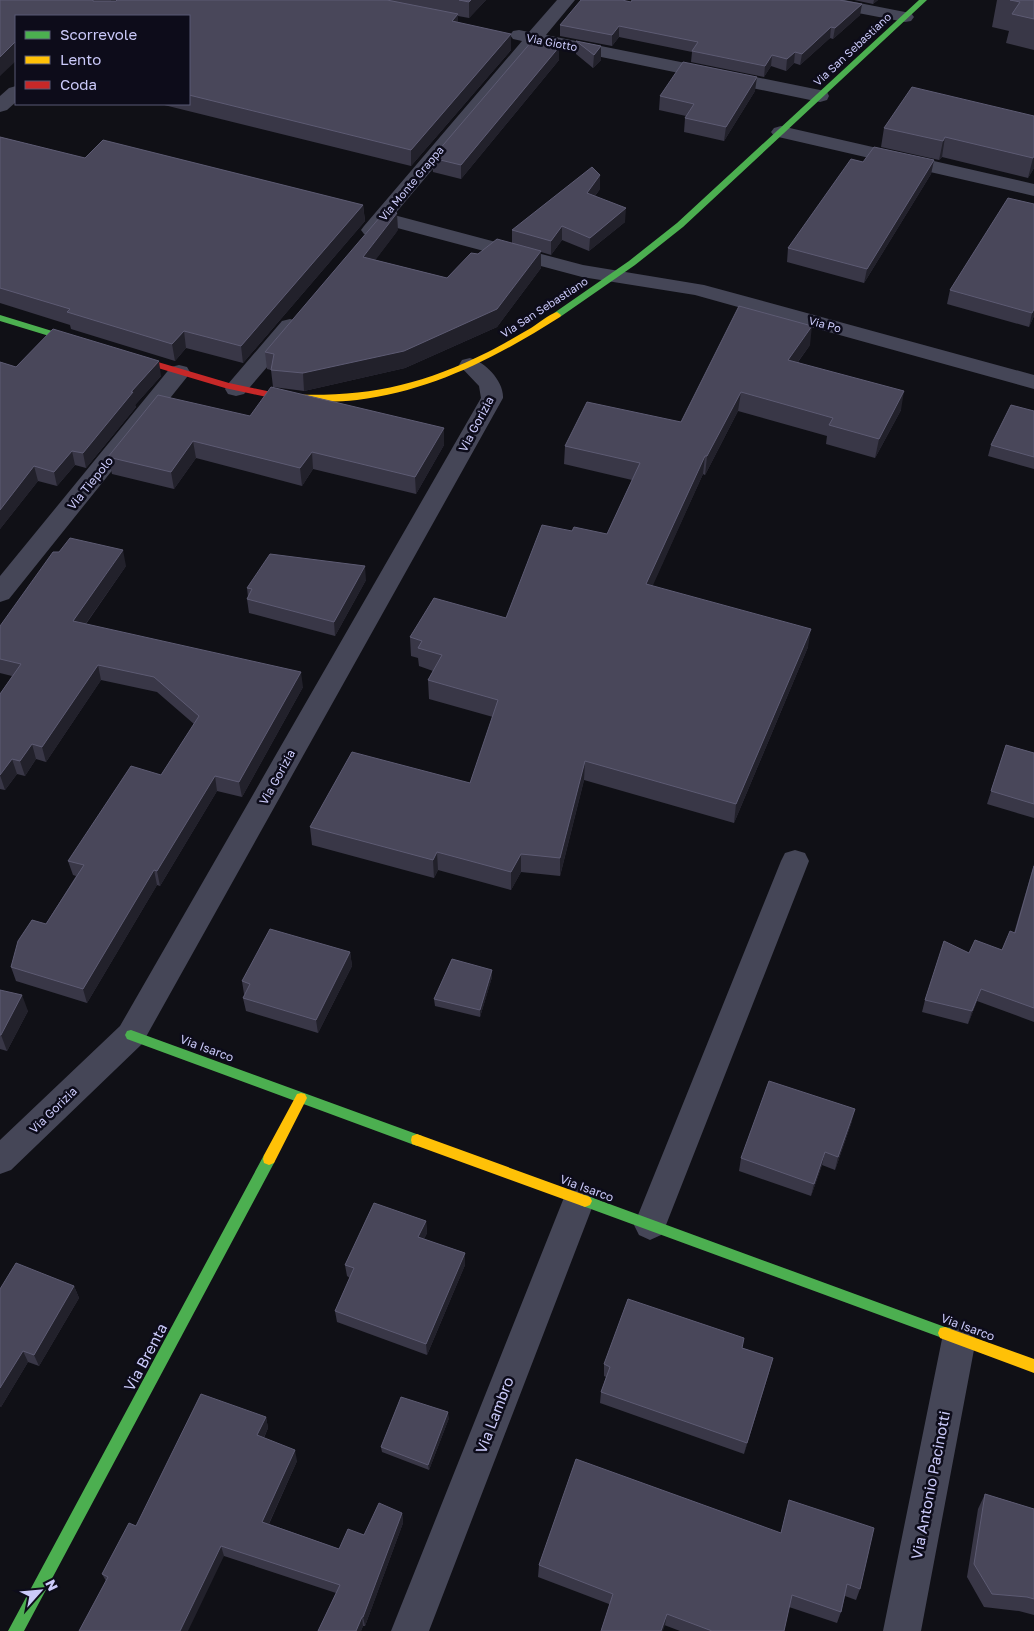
<svg xmlns="http://www.w3.org/2000/svg" width="1034" height="1631" font-family="'Golos Text',sans-serif">
<style>
.lines{fill:none;stroke-linecap:round;stroke-linejoin:round}
.street{fill:#454657;fill-rule:evenodd}
.fast{fill:#4caf50;fill-rule:evenodd}
.slow{fill:#ffc107;fill-rule:evenodd}
.jam{fill:#c62828;fill-rule:evenodd}
.wall{fill:#393747}
.shaded-wall{fill:#22212b}
.building{fill:#49475a;stroke:#5d5b73}
.labels{text-anchor:middle;dominant-baseline:central;stroke-width:5;stroke-linejoin:round;paint-order:stroke}
.far-street-label{font-size:11px;fill:#cbcafa;stroke:#0d0c1a}
.street-label{font-size:12px;fill:#cbcafa;stroke:#0d0c1a}
.near-street-label{font-size:15px;fill:#cbcafa;stroke:#0d0c1a}
</style>
<rect width="100%" height="100%" fill="#101016"/>
<g class="lines">
<path class="street" d="M557,0H575L546,35L820,90L827,92L829,96L827,100L820,102L538,44L394,215L583,265L704,285L1034,375V389L695,295L582,277L386,225C379,234 375,237 364,234L361,230L364,226L522,41L513,39L510,35L513,31L519,30L529,32Z
M807,0H844L905,12L911,13L914,17L911,21L905,22L816,5L810,4Z
M16,86V102L7,110L0,112V96L9,88Z
M781,126L1034,184V196L774,136L771,132L774,128Z
M290,319L298,321L301,326L298,331L244,394L236,396L228,394L225,389L228,384L282,321Z
M470,358C485,362 504,381 503,398L142,1044L11,1170L0,1174V1140L120,1026L481,398L479,386L459,365L462,360Z
M179,365L187,367L190,372L187,377L9,599L0,602V576L171,367Z
M795,850L805,853L809,861L666,1225L661,1235L650,1240L639,1235L634,1225L781,861L785,853Z
M579,1186L590,1190L595,1200L429,1631H391L563,1200L568,1190Z
M959,1323L971,1328L976,1339L921,1631H883L942,1339L947,1328Z"/>
<path class="fast" d="M919,0H927L683,227L635,265L560,317H554V313L629,261L677,223Z
M0,315L88,342L89,344L88,346H82L0,321Z
M131,1030L422,1136L423,1140L422,1144L417,1146L127,1039L125,1035L127,1031Z
M269,1153L274,1155L275,1159L274,1163L24,1631H8L264,1155Z
M585,1195L945,1327L950,1328L952,1333L950,1338L945,1339L580,1205L578,1201L580,1197Z"/>
<path class="slow" d="M557,312L561,315L560,317C497,357 432,391 357,400C332,403 306,401 281,400L276,397L281,394C361,398 416,388 488,352C502,345 517,336 531,328C539,323 548,315 557,312Z
M301,1093L305,1094L307,1098L305,1102L274,1163L269,1165L264,1163L263,1159L264,1155L297,1094Z
M417,1134L590,1197L592,1201L590,1205L585,1207L412,1144L411,1140L412,1136Z
M945,1327L1034,1359V1373L940,1338L938,1333L940,1328Z"/>
<path class="jam" d="M124,352L229,383L281,394L286,397L281,400L225,388L121,357V353Z"/>
</g>
<path class="wall" d="M0,0H111L110,1H116L117,0H486L469,18L458,16V22L511,50L411,166L160,104H189V16H16L0,76Z
M854,0H878L873,4Z
M997,0H1034V50L1006,43L1009,31L992,27Z
M631,2L862,4L860,15L833,39L830,38L800,65L794,63L786,71L771,66L764,77L691,62L692,52L619,37L612,46L560,36V25Z
M576,41L601,60L593,68L576,54Z
M559,47V60L461,179L433,172L432,158Z
M755,91L724,141L684,132L685,118L686,116L659,110L660,96Z
M1034,116V168L1028,178L942,157L939,160L881,147L884,128Z
M0,137L85,158L363,205L365,221L243,363L186,348L175,361L71,329L70,325L0,303Z
M934,160L931,174L864,283L787,262L788,248L863,162Z
M600,189L595,196L625,222L589,251L562,240L551,255L541,252V268L497,327L405,368L304,391L273,387L271,370L267,369L265,352L398,230L375,260L447,278L478,254L512,243V230Z
M1034,204V316L1029,327L947,304L950,290Z
M810,345L798,362L901,410L875,458L826,444L827,436L738,411L705,475L703,474L652,586L808,647L734,823L584,780L560,876L521,872L511,890L438,870L434,878L312,845L310,827L470,783L493,717L429,699L428,680L433,671L419,666L418,658L411,656L410,637L506,618L572,531L607,534L632,480L564,464L565,446L681,422Z
M0,362L16,367L161,376L135,405L136,407L86,468L75,465L57,486L38,481L0,529Z
M1034,411V469L988,456L991,445Z
M250,416L444,445L416,494L313,469L302,486L196,458L174,489L112,474L108,457Z
M126,566L86,624L303,687L242,797L217,791L160,886L157,885L87,1003L16,981L11,967L46,924L76,876L73,875L68,861L161,775L194,724L157,692L101,680L46,762L36,759L25,776L17,774L5,790L0,789V694L12,676L0,673V626Z
M366,580L335,636L249,613L247,599L248,597L247,588Z
M1006,745L1034,753V818L987,804Z
M1034,864V1022L977,1001L968,1024L922,1012L925,1000L969,953L1002,950L1014,933Z
M350,952L352,966L318,1033L246,1011L243,998L245,994H244L242,981Z
M492,977L480,1017L435,1006L434,999Z
M0,990L28,1011L7,1051L0,1049Z
M852,1121L835,1170L822,1165L811,1196L739,1171L741,1158Z
M426,1221L427,1233L424,1239L465,1253V1265L427,1355L337,1322L335,1311L350,1278L347,1276L345,1265Z
M74,1286L79,1298L39,1366L28,1362L1,1407L0,1406V1289Z
M742,1348L773,1358L770,1369L744,1454L600,1403L601,1392L606,1377L604,1376V1364Z
M266,1417L268,1428L264,1438L297,1461L269,1524L339,1549L402,1513L403,1523L365,1626H363L361,1631H318L336,1593L224,1556L106,1581L102,1574Z
M449,1418L429,1470L382,1452L381,1447Z
M985,1494L1034,1509V1615L1019,1611L984,1607L967,1577L978,1509Z
M789,1500L860,1589L856,1600L845,1596L841,1612L837,1623L789,1607L784,1631H680L538,1577L539,1565L781,1533Z"/>
<path class="shaded-wall" d="M93,0H111L96,15Z
M471,0H486L469,18V2Z
M874,0H878L873,4Z
M862,4L860,15L833,39L835,28Z
M458,14V30L452,21Z
M619,26V37L612,46V35Z
M831,27L830,38L800,65L802,54Z
M511,34V50L411,166V150Z
M16,41V61L0,76V57Z
M601,46V60L593,68L594,55Z
M559,47V60L461,179V165Z
M795,52L794,63L786,71L787,59Z
M772,55L771,66L764,77L765,66Z
M757,77L755,91L724,141L726,127Z
M945,137L942,157L939,160L943,141Z
M1034,156V168L1028,178L1033,158Z
M934,160L931,174L864,283L867,269Z
M600,175V189L587,206V193Z
M363,205L365,221L243,363L241,346Z
M626,208L625,222L589,251L590,238Z
M397,213L398,230L365,274L363,257Z
M562,226V240L551,255V241Z
M541,251V268L497,327L405,368L304,391L303,373Z
M1034,309V316L1029,327L1032,313Z
M812,326L810,345L786,378L788,360Z
M184,331L186,348L175,361L172,344Z
M159,361L161,376L135,405L136,407L86,468L83,453L131,392Z
M904,391L901,410L875,458L879,439Z
M741,392L738,411L705,475L707,456Z
M444,428V445L416,494L415,477Z
M193,441L196,458L174,489L171,472Z
M72,451L75,465L57,486L54,472Z
M312,452L313,469L302,486L300,468Z
M705,456L703,474L645,603L646,584Z
M34,466L38,481L0,529V510Z
M123,550L126,566L77,636L73,621Z
M365,566L366,580L335,636L334,622Z
M811,629L808,647L734,823L736,804Z
M98,665L101,680L46,762L42,747Z
M301,672L303,687L242,797L239,782Z
M32,744L36,759L25,776L20,761Z
M12,759L17,774L5,790L0,775Z
M585,761L584,780L560,876V858Z
M215,776L217,791L160,886L157,871Z
M437,852L438,870L434,878L433,860Z
M521,854V872L511,890V872Z
M154,870L157,885L87,1003L83,989Z
M350,952L352,966L318,1033L316,1020Z
M492,970V977L480,1017V1010Z
M981,989L977,1001L968,1024L972,1011Z
M22,995L28,1011L7,1051L1,1035Z
M855,1109L852,1121L835,1170L838,1157Z
M825,1152L822,1165L811,1196L814,1184Z
M426,1221L427,1233L419,1249L418,1237Z
M465,1253V1265L427,1355L426,1344Z
M74,1286L79,1298L39,1366L34,1355Z
M23,1351L28,1362L1,1407L0,1405V1388Z
M773,1358L770,1369L744,1454L747,1443Z
M448,1412L449,1418L429,1470L428,1465Z
M266,1417L268,1428L260,1446L257,1435Z
M295,1450L297,1461L265,1532L262,1522Z
M402,1513L403,1523L365,1626L363,1617Z
M221,1546L224,1556L188,1631H180Z
M667,1614L665,1625L663,1631H661Z
M362,1617L363,1626L361,1631H356Z"/>
<path class="building" d="M0,0H93V1H116L117,0H387L458,14L452,21L511,34L411,150L189,95V16H16V41L0,57Z
M459,0H471L469,2Z
M581,0H622L631,2L632,0H839L862,4L835,28L831,27L802,54L795,52L787,59L772,55L765,66L692,51L698,42L619,26L612,35L560,25Z
M1010,0H1034V19L1012,14L1020,2Z
M532,41L559,47L461,165L432,158Z
M576,41L601,46L594,55Z
M683,62L757,77L726,127L685,118L694,104L660,96Z
M912,87L1034,116V156L1033,158L945,137L943,141L884,128Z
M0,137L85,158L103,140L363,205L241,346L184,331L172,344L67,312L70,309L0,288Z
M874,147L934,160L867,269L788,248L851,159L863,162Z
M592,167L600,175L587,193L626,208L590,238L562,226L551,241L512,230Z
M1008,198L1034,204V309L1032,313L950,290Z
M386,210L397,213L363,257L447,278L471,253L478,254L497,239L541,251L497,309L404,351L303,373L271,370L274,354L265,352Z
M739,306L812,326L788,360L904,391L879,439L829,425L833,418L741,392L707,456H705L646,584L811,629L736,804L585,761L560,858L521,854L511,872L437,852L433,860L310,827L352,752L470,783L498,700L428,680L442,655L418,648L422,641L410,637L434,598L506,618L542,525L572,531L574,527L607,534L640,463L565,446L587,402L681,422Z
M53,329L159,361L131,392H133L83,453L72,451L54,472L34,466L0,510V362L16,367Z
M271,387L444,428L415,477L312,452L300,468L193,441L171,472L108,457L158,395L250,416Z
M1011,405L1034,411V457L991,445Z
M70,538L123,550L73,621L301,672L239,782L215,776L157,871L154,870L83,989L11,967L18,941L32,920L46,924L84,865L68,861L131,766L161,775L199,716L154,677L98,665L42,747L32,744L20,761L12,759L0,775V694L21,664L0,659V626L53,552H59Z
M270,554L365,566L334,622L247,599L252,589L247,588Z
M1006,745L1034,753V804L991,791Z
M1034,866V1008L981,989L972,1011L925,1000L944,941L969,953L975,940L1002,950L1010,931L1015,933Z
M270,929L350,952L316,1020L243,998L250,984L242,981Z
M452,959L492,970L480,1010L434,999Z
M0,990L22,995L1,1035H0Z
M769,1081L855,1109L838,1157L825,1152L814,1184L741,1158Z
M374,1203L426,1221L418,1237L465,1253L426,1344L335,1311L354,1268L345,1265Z
M16,1263L74,1286L34,1355L23,1351L0,1388V1289Z
M628,1299L744,1338L742,1348L773,1358L747,1443L601,1392L610,1367L604,1364Z
M201,1394L266,1417L257,1435L295,1450L262,1522L339,1549L348,1529L364,1535L379,1503L402,1513L363,1617H362L356,1631H318L340,1585L221,1546L180,1631H79L108,1577L102,1574L129,1523L136,1526Z
M401,1397L448,1412L428,1465L381,1447Z
M576,1459L781,1533L789,1500L874,1528L860,1589L847,1584L841,1612L792,1595L784,1631H712L667,1614L661,1631H601L613,1594L539,1565Z
M985,1494L1034,1509V1599L1027,1597L992,1594L974,1564Z"/>
<g class="labels">
<g class="far-street-label">
<text transform="translate(552 42) rotate(11)">Via Giotto</text>
<text transform="translate(852 49) rotate(-43)">Via San Sebastiano</text>
<text transform="translate(411 183) rotate(-50)">Via Monte Grappa</text>
<text transform="translate(544 307) rotate(-33)">Via San Sebastiano</text>
<text transform="translate(825 324) rotate(15)">Via Po</text>
</g>
<g class="street-label">
<text transform="translate(476 424) rotate(-62)">Via Gorizia</text>
<text transform="translate(90 483) rotate(-51)">Via Tiepolo</text>
<text transform="translate(277 777) rotate(-61)">Via Gorizia</text>
<text transform="translate(207 1048) rotate(20)">Via Isarco</text>
<text transform="translate(53 1110) rotate(-44)">Via Gorizia</text>
<text transform="translate(587 1188) rotate(20)">Via Isarco</text>
<text transform="translate(968 1327) rotate(20)">Via Isarco</text>
</g>
<g class="near-street-label">
<text transform="translate(145 1357) rotate(-62)">Via Brenta</text>
<text transform="translate(494 1415) rotate(-69)">Via Lambro</text>
<text transform="translate(930 1485) rotate(-79)">Via Antonio Pacinotti</text>
</g>
</g>
<rect x="15" y="15" width="175" height="90" fill="#0d0c1a" stroke="#595874"/>
<rect x="25" y="31" width="25" height="8" fill="#4caf50" stroke="#595874"/>
<text x="60" y="40" font-size="15" fill="#cbcafa">Scorrevole</text>
<rect x="25" y="56" width="25" height="8" fill="#ffc107" stroke="#595874"/>
<text x="60" y="65" font-size="15" fill="#cbcafa">Lento</text>
<rect x="25" y="81" width="25" height="8" fill="#c62828" stroke="#595874"/>
<text x="60" y="90" font-size="15" fill="#cbcafa">Coda</text>
<g transform="translate(40 1591) rotate(63)" stroke="#0d0c1a" stroke-width="4" paint-order="stroke">
<path d="M0-4L9 19L0 12L-9 19Z" fill="#cbcafa"/>
<text y="-8" font-size="14" font-weight="bold" text-anchor="middle" fill="#cbcafa">N</text>
</g>
</svg>
